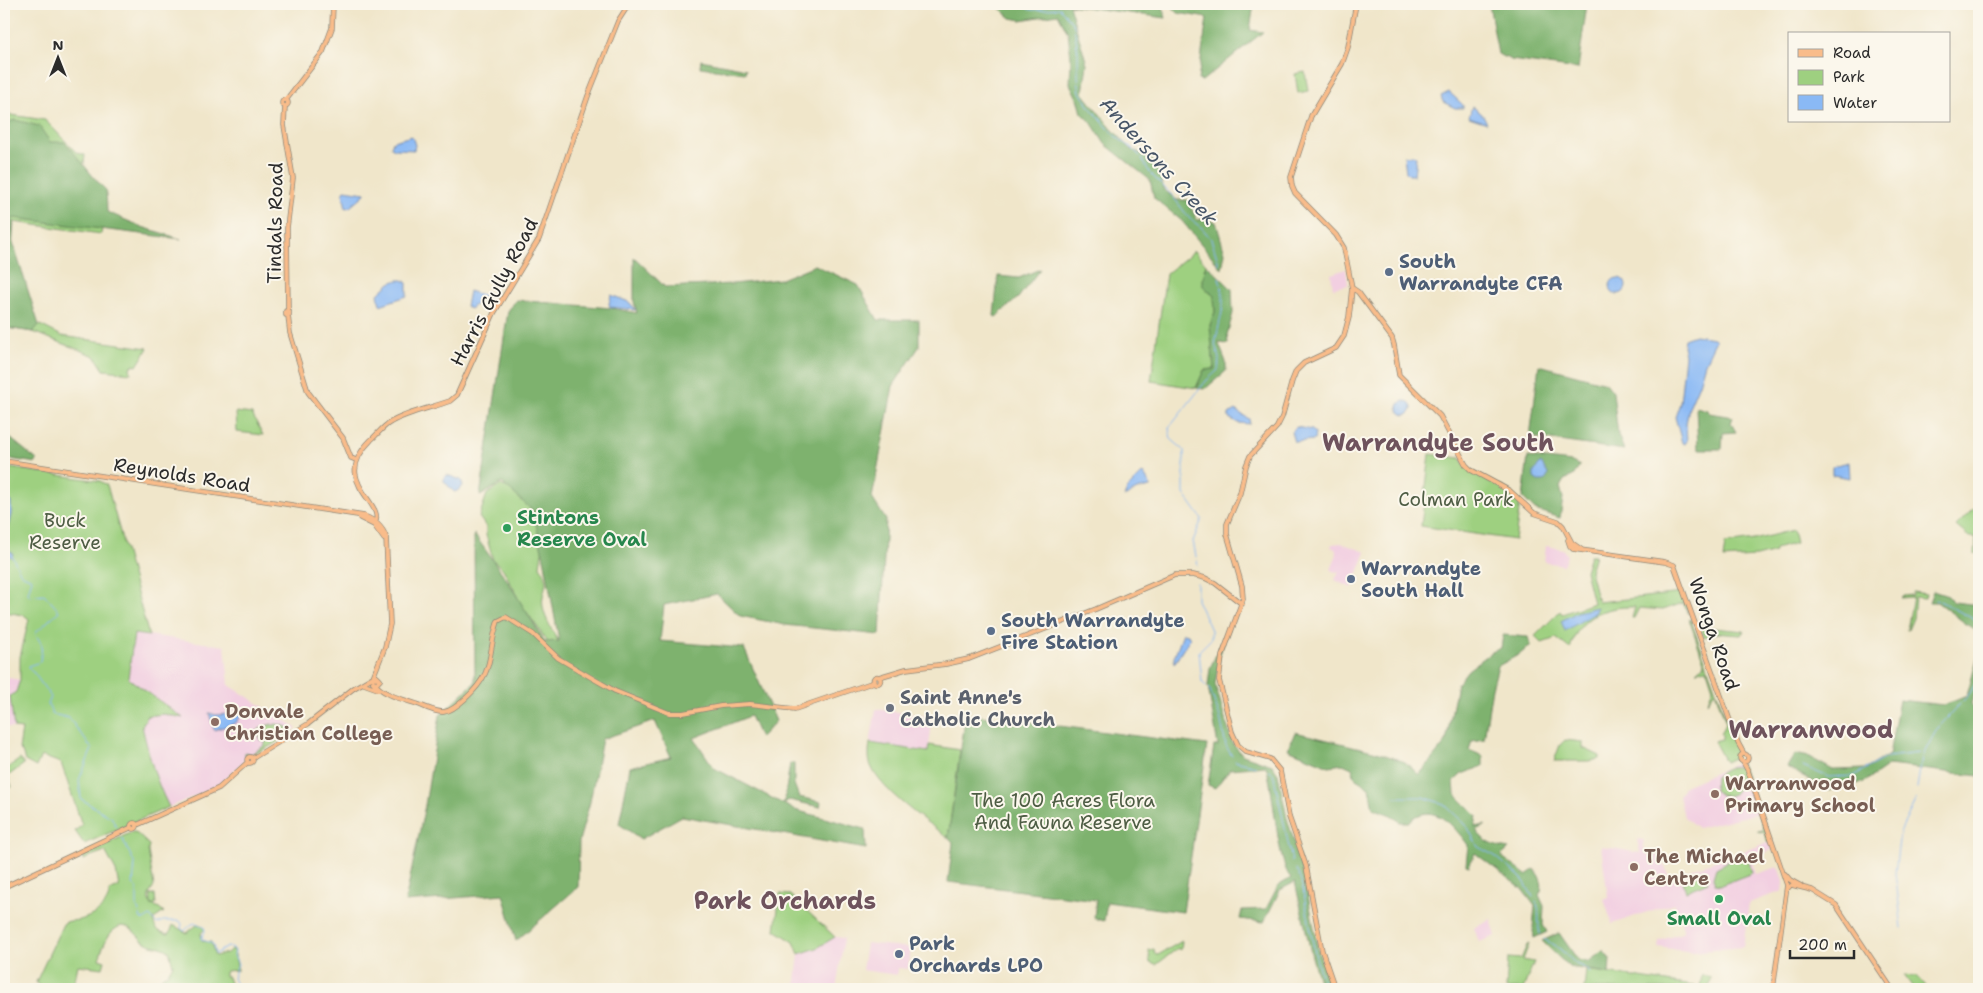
<svg xmlns="http://www.w3.org/2000/svg" width="1983" height="993" font-family="'Shantell Sans',sans-serif">
<style>
.built{fill:#f2cfe1}
.green{fill:#9ed080;stroke:#647e56}
.forest{fill:#7eb26e;stroke:#546e4c}
.water{fill:#8ab9f5;stroke:#5a7290}
.lines{fill:none;stroke-linecap:round;stroke-linejoin:round}
.stream{stroke:#8ab9f5;stroke-width:1}
.major-casing{stroke:#8e887a;stroke-width:5.5}
.major{stroke:#f9bc8a;stroke-width:4}
.service-dot{fill:#5c6f8a;stroke:#fbf7ec;stroke-width:2}
.leisure-dot{fill:#2e9e5b;stroke:#fbf7ec;stroke-width:2}
.worship-dot{fill:#6b7280;stroke:#fbf7ec;stroke-width:2}
.education-dot{fill:#8d6e63;stroke:#fbf7ec;stroke-width:2}
.labels{text-anchor:middle;dominant-baseline:central;stroke-width:4;stroke-linejoin:round;paint-order:stroke}
.street-label{font-size:19px;fill:#2b2b2b;stroke:#fbf7ec}
.service-label{font-size:19px;font-weight:bold;fill:#4e5e75;stroke:#fbf7ec;text-anchor:start}
.park-label{font-size:19px;fill:#4e5d44;stroke:#fbf7ec}
.leisure-label{font-size:19px;font-weight:bold;fill:#27864d;stroke:#fbf7ec;text-anchor:start}
.worship-label{font-size:19px;font-weight:bold;fill:#5b616d;stroke:#fbf7ec;text-anchor:start}
.education-label{font-size:19px;font-weight:bold;fill:#785e54;stroke:#fbf7ec;text-anchor:start}
.water-label{font-size:20px;font-style:italic;fill:#485668;stroke:#fbf7ec}
.district-label{font-size:24px;font-weight:bold;fill:#6f535d;stroke:#fbf7ec}
</style>
<rect width="100%" height="100%" fill="#fbf7ec"/>
<filter id="ink" filterUnits="userSpaceOnUse"><feTurbulence type="fractalNoise" baseFrequency=".02" numOctaves="2"/><feDisplacementMap in="SourceGraphic" scale="10" xChannelSelector="R" yChannelSelector="G"/><feConvolveMatrix kernelMatrix="1 2 1 2 8 2 1 2 1" color-interpolation-filters="sRGB"/></filter>
<filter id="wash" filterUnits="userSpaceOnUse"><feTurbulence type="fractalNoise" baseFrequency=".0096" numOctaves="4" result="noise"/><feDisplacementMap in="SourceGraphic" scale="20" xChannelSelector="R" yChannelSelector="G"/><feGaussianBlur stdDeviation="1.12" result="paint"/><feColorMatrix in="noise" values="0 0 0 0 0 0 0 0 0 0 0 0 0 0 0 0 0 1.4 0 .05"/><feComposite in="paint" operator="in"/></filter>
<g filter="url(#wash)">
<rect width="100%" height="100%" fill="#f0e6ca"/>
<path class="built" d="M1346,269L1348,285L1333,288L1331,274Z
M1341,543L1366,552L1352,588L1335,580L1339,571L1335,572L1331,570L1337,554L1335,549L1331,547L1332,544Z
M1546,546L1563,549L1567,556L1563,565L1544,562Z
M134,633L225,646L229,685L297,728L275,742L252,754H247L243,762L218,786L169,807L161,792L150,763L141,726L147,716L164,714L182,717L128,678Z
M4,677L20,680L15,692L10,696L14,728L4,727Z
M876,709L933,717L928,752L870,743Z
M1738,763L1740,764L1758,813L1698,828L1684,817L1679,796L1684,786Z
M1637,839L1644,840L1643,845L1647,856L1660,854L1669,877L1770,842L1772,850L1751,858L1756,874L1778,867L1784,883L1783,891L1749,903L1743,947L1693,952L1658,947L1659,941L1684,932L1674,903L1612,924L1604,899L1608,897L1601,846L1640,853Z
M1491,919L1496,936L1479,942L1474,928L1480,924Z
M835,937L844,938L836,989H795L799,954L817,948Z
M866,943L911,948L908,969L898,968L897,975L862,970Z"/>
<path class="green" d="M1305,72L1308,91L1298,93L1295,74Z
M4,114L45,120L76,152L85,155L80,193L104,218L101,234L14,222L8,306L34,322L62,336L148,348L137,366L133,365L130,367L131,373L104,370L95,356L33,332L7,328L4,367Z
M1194,251L1206,264L1202,285L1214,296L1215,312L1210,325L1214,369L1204,370L1196,388L1151,381L1166,274Z
M236,412L252,414L263,435L237,432Z
M1430,454L1460,458L1467,468L1510,491L1520,503L1515,540L1421,526Z
M4,467L100,481L107,485L149,636L134,634L128,678L183,718L164,714L147,716L142,726C149,755 155,780 169,807L84,844L75,831L82,825L61,763L41,756L36,767L25,761L22,752L19,749L22,729L14,728L10,696L16,692L20,680V657L29,619L24,615L4,612Z
M501,485L505,487L510,485C523,496 538,517 543,534C545,543 541,556 540,566C553,583 540,590 543,607C545,620 554,632 559,644H549L517,598V595L503,569L493,560L486,535V527L479,517L487,494Z
M1974,508L1979,509V553L1975,554L1976,537H1969L1956,526Z
M1793,530L1796,543L1775,549V552L1756,557L1723,559L1725,544L1754,540Z
M1590,555H1595L1590,571L1598,602L1682,593L1688,612V614L1683,603L1663,610L1639,608L1634,618H1632L1635,607C1604,606 1579,616 1570,649L1556,638L1542,643L1535,636L1560,611L1562,614L1593,603L1585,571Z
M1913,592L1926,594L1925,598L1915,597L1913,618L1908,630H1907L1913,597L1901,598L1903,596L1913,595Z
M1689,619L1691,620L1738,752L1736,757L1725,762L1714,741L1722,739V735L1720,733L1726,723L1715,691L1707,703L1713,688L1707,669L1696,671L1705,665Z
M1700,621L1702,627L1744,631L1741,635L1715,633L1704,637L1699,623Z
M272,724L274,726L275,724L282,725L293,730C281,740 261,754 245,755V752L251,754L264,746L266,742L261,740L259,734L249,739L262,727Z
M1565,740L1583,742V748L1600,756V759L1588,761H1554L1560,745Z
M870,743L928,752L929,745L960,750L948,838C926,821 881,791 871,766C868,759 869,751 870,743Z
M20,759L24,764L8,776L12,787L4,789V768L5,770Z
M1740,764L1742,765L1770,842L1768,843L1765,833L1757,831L1764,830L1744,775C1743,790 1727,804 1714,790L1715,777C1722,771 1729,767 1738,767L1742,770Z
M132,832H135L149,845L148,851L154,886C151,893 145,896 151,904L150,895H155L156,904L151,905L158,907L164,912L154,919C153,929 159,932 168,934L170,933L173,925L187,933L198,924L201,925L205,929L201,933L202,941L211,942L215,956L227,953L231,949L234,950L238,970L226,971L225,973V977H228L232,989H193L181,982L160,985L162,977L168,973L173,965L169,951C160,945 153,947 145,942C135,936 136,928 122,926C108,929 103,947 99,959L105,961L103,968L78,965L73,989H41L36,982L63,924C68,920 73,921 79,920C93,917 110,906 109,891L119,887L116,871L105,851L91,856L84,860L83,855Z
M1747,855L1752,873L1721,885L1715,884L1713,878L1716,868L1729,861Z
M1704,872L1708,882L1686,891L1682,881Z
M780,894L790,895L835,937L817,948L799,954L794,942L775,930Z
M1182,941L1181,950L1178,948L1156,965L1150,963L1149,950L1154,949L1155,954L1158,955Z
M1529,944L1523,960L1534,962L1523,989H1506L1508,958L1521,959L1527,945Z
M1586,970L1700,987L1702,975L1711,977L1709,988L1714,989H1584Z
M1904,975L1916,976V975L1926,986V989H1914Z"/>
<path class="forest" d="M995,4H1162L1166,18L1069,5L1087,64L1083,93L1111,128L1131,149L1151,158L1160,175L1163,189L1177,200H1187L1197,220L1203,219L1216,222L1225,253L1222,269L1182,221L1154,198L1150,180L1105,144L1091,122L1082,113L1079,102L1070,84L1071,57L1068,33L1058,14L1021,20L1011,18Z
M1169,4H1254L1250,30L1263,32L1202,81L1198,80L1207,18L1178,13Z
M1489,4H1587L1578,69L1511,60L1498,54Z
M701,60L746,69L745,73L700,67Z
M15,120L39,126L50,142H64C79,157 90,175 106,190L107,212L142,227L181,239L13,218L12,240L39,325L33,332L7,328L4,367V124Z
M634,257L665,287L732,284L781,279L815,265L858,285L878,320H919V347L893,386L872,498L886,520L880,635L785,625L740,616L717,594L664,605L660,641L744,648L776,721L760,738L750,716L694,738L714,768L795,810L865,829L866,849L682,816L641,839L619,824L630,767L671,757L655,721L602,739L590,802L579,841L578,887L516,941L503,894L405,902L425,805L440,715L475,682L474,534L507,580L545,642L559,641L545,563L533,511L502,483L480,496L508,311L516,300L611,308L637,313L634,302Z
M1206,264L1232,289L1233,313L1227,335L1228,344L1219,343V344L1226,362V371L1205,389L1196,388L1204,370L1214,369L1210,325L1215,312L1214,296L1202,285Z
M1040,269L1018,298L996,317L994,316L998,276L1019,278Z
M1539,365L1606,383L1613,392L1618,435L1624,450L1530,437Z
M1696,407L1707,410L1709,413L1733,417L1731,423L1736,432L1723,433L1722,449H1698Z
M4,433L37,460L36,463L4,458Z
M1528,457L1572,462L1580,466L1573,476L1564,480L1560,487L1563,498L1560,518L1535,510L1523,498Z
M1933,591L1948,596L1954,602L1979,605V638L1977,632L1937,602H1929Z
M1228,628L1220,655L1215,684L1230,735L1233,744L1243,755L1272,765L1278,774L1287,818L1304,874L1318,949L1331,989H1321L1312,957L1295,882L1280,890L1264,922L1240,919L1242,910L1266,909L1278,886L1291,878C1277,864 1274,790 1266,766L1230,769L1215,788L1208,785L1214,746H1218L1208,686L1210,668Z
M1503,635L1528,637L1531,645L1520,654L1498,666L1492,688L1484,739L1472,741L1469,750L1483,756V766L1462,774L1454,781L1455,794L1477,816L1475,827L1486,825L1476,830C1484,842 1495,847 1509,849L1501,856L1526,875L1535,869C1540,878 1545,885 1539,895L1544,906L1543,925L1547,932L1534,938L1533,927L1535,906L1521,888L1475,853L1469,866L1466,865L1468,845C1454,826 1432,799 1409,822H1400L1391,815L1373,808L1369,787L1356,779L1352,768L1343,764L1329,766L1288,749L1295,732L1377,752L1405,762L1419,775L1446,742L1457,684L1468,670L1492,652L1501,648Z
M1979,651V685L1971,703L1974,710H1979V776L1889,765L1863,783L1835,785L1830,791L1787,767L1795,754L1809,757L1833,770L1866,769L1889,755L1899,700L1944,705L1967,696Z
M966,714L1207,745L1183,912L1107,902L1104,921L1094,918L1096,900L948,882L953,843L948,838Z
M790,763L794,764V784L799,797L821,802L820,807L789,800L784,803Z
M1559,933L1578,960L1588,962L1603,951L1610,959L1609,973L1569,967L1542,941Z"/>
<path class="water" d="M1449,92L1463,105V108H1455L1443,102L1441,96Z
M1472,106L1483,115L1487,123L1469,117Z
M412,136L415,145L414,150L395,149L391,147L393,141Z
M1413,155L1416,157L1414,175H1409L1406,172L1404,156Z
M345,190L365,193V194L350,207L346,208L343,193Z
M1610 286a8 8 0 1 1 16 0a8 8 0 1 1-16 0Z
M398,280H403L407,283V296L380,305L378,294L390,283Z
M469,291L485,296L470,309L466,306Z
M611,295L629,302L636,310L610,307L609,304Z
M1695,335L1714,338L1716,340L1705,363L1699,384L1689,407L1686,424L1687,441L1685,444L1682,443L1675,417L1680,403L1685,355L1683,346L1684,339Z
M1398 408a7 7 0 1 1 14 0a7 7 0 1 1-14 0Z
M1235,410L1249,419L1250,424L1238,423L1229,418V414Z
M1296,427L1312,430L1315,433L1314,440L1294,442L1291,432Z
M1849,462L1850,478L1832,475V466Z
M1541,463L1548,474L1547,478L1544,481H1538L1534,478V472Z
M1143,473L1149,482L1150,487L1137,490L1124,497L1127,489Z
M447,475L461,480L463,486L457,491L454,492L444,481V477Z
M4,496L11,502C11,508 12,514 10,519C8,530 3,536 5,548L13,553L12,558L4,551V526L8,519L7,503Z
M1597,607L1596,612L1565,631L1561,621L1577,612Z
M1183,633L1188,634L1190,638L1174,664V657Z
M209,713L216,715L243,713L236,723L214,730Z"/>
<g class="lines">
<path class="stream" d="M1014,4L1033,10L1060,8L1074,25L1078,53V78L1080,92L1089,106L1115,136L1131,147L1142,158L1149,172L1171,194L1190,219L1202,228L1211,239L1219,264
M12,556L21,574L32,579L28,593L30,596L44,594L59,611L35,633L42,645L40,662L28,666L29,669L34,673L51,697L48,704L52,714L69,718L92,749L79,780L81,799L112,818L116,827
M1198,566L1193,541L1202,519L1184,494V450L1171,439L1169,428L1206,381L1218,370L1219,359L1215,344L1223,307V295L1219,277
M1197,583V600L1211,630V639L1199,651L1202,682L1210,690L1220,717L1226,746L1232,756
M1936,599L1979,622
M1962,702L1970,693L1979,677
M1923,755L1937,729L1960,704
M1235,761L1256,766
M1803,766L1828,777L1853,776L1887,757L1919,753
M1269,771L1273,773L1292,861
M1917,788L1922,757
M1395,797H1423L1444,804L1467,826L1478,847L1495,856L1518,875L1524,881L1533,897
M122,838L135,864L133,884L137,889V905L141,919L144,920L150,916L157,924L163,921H180L182,924L181,928L184,931L192,924L196,923L204,927L205,931L201,939L213,944L215,954L227,947L233,948L235,951L234,955L238,964L233,978L238,989
M1296,869C1302,881 1304,893 1306,906C1312,934 1315,963 1326,989
M1536,902C1541,909 1537,923 1540,934
M1902,928L1895,873L1900,832L1916,799
M1544,939L1560,949L1576,964L1587,969L1590,973"/>
</g>
</g>
<g filter="url(#ink)">
<g class="lines">
<g class="major-casing">
<path id="major" d="M282 103a3 3 0 1 1 6 0a3 3 0 1 1-6 0Z
M286,100L323,52L332,28L333,4
M285,106L284,125L293,178L287,228L288,310
M1352,288L1358,292L1392,338L1394,345L1399,375L1440,416L1466,465L1471,470L1510,491L1534,513L1558,521L1563,526L1572,543L1582,550
M286,311H289V315H286Z
M288,315L290,333L308,392L343,438L351,458L356,460
M4,461L364,516C375,520 382,526 386,537L390,624L385,647L373,677
M360,518L374,525L384,539
M374,525C389,503 328,483 371,440C378,434 383,426 391,422C408,412 431,408 450,401L457,395L494,313L539,239L588,96L618,21L629,4
M1568,540L1570,546L1573,549L1665,562L1674,565L1738,743L1744,754
M873.5 680a3.5 3.5 0 1 1 7 0a3.5 3.5 0 1 1-7 0Z
M879,677L906,669L946,664L969,659L1096,609L1175,575H1193L1205,578L1215,583L1242,604
M373,678L377,677L380,680L377,683L373,682
M373,682C383,695 402,699 417,704C441,713 444,718 465,699C497,670 486,656 498,621L506,617L533,634L558,658L592,678L615,691L669,713H683L721,706L750,704L795,709L874,682
M364,684L378,689
M1740 758a4 4 0 1 1 8 0a4 4 0 1 1-8 0Z
M247 760a3 3 0 1 1 6 0a3 3 0 1 1-6 0Z
M253,758L308,724L354,688L373,677
M1743,762L1748,771L1787,885L1789,887
M131 826a3 3 0 1 1 6 0a3 3 0 1 1-6 0Z
M137,825L219,788L248,762
M1785,874L1790,880L1801,886
M1792,885L1812,890L1836,905L1892,989
M4,887L132,827
M1335,989L1322,951L1306,866L1289,817L1280,771L1270,759L1246,752L1238,745L1232,732L1219,680L1222,656L1243,599L1242,586L1227,534V524L1240,493L1246,466L1250,456L1277,427L1282,417L1292,381L1296,371L1304,363L1336,348L1344,336L1349,317L1352,288L1344,248L1336,235L1295,193L1292,186L1291,177L1311,116L1342,64L1348,47L1356,4
M1773,989L1787,885"/>
</g>
<use href="#major" class="major"/>
</g>
</g>
<g class="service-dot">
<circle cx="1389" cy="272" r="5"/>
<circle cx="1351" cy="579" r="5"/>
<circle cx="991" cy="631" r="5"/>
<circle cx="899" cy="954" r="5"/>
</g>
<g class="leisure-dot">
<circle cx="507" cy="528" r="5"/>
<circle cx="1719" cy="899" r="5"/>
</g>
<circle class="worship-dot" cx="890" cy="708" r="5"/>
<g class="education-dot">
<circle cx="215" cy="722" r="5"/>
<circle cx="1715" cy="794" r="5"/>
<circle cx="1634" cy="867" r="5"/>
</g>
<g class="labels">
<g class="street-label">
<text transform="translate(275 223) rotate(-89)">Tindals Road</text>
<text transform="translate(494 292) rotate(-62)">Harris Gully Road</text>
<text transform="translate(182 475) rotate(9)">Reynolds Road</text>
<text transform="translate(1714 634) rotate(71)">Wonga Road</text>
</g>
<g class="service-label">
<text x="1399" y="261">South<tspan x="1399" dy="22">Warrandyte CFA</tspan></text>
<text x="1361" y="568">Warrandyte<tspan x="1361" dy="22">South Hall</tspan></text>
<text x="1001" y="620">South Warrandyte<tspan x="1001" dy="22">Fire Station</tspan></text>
<text x="909" y="943">Park<tspan x="909" dy="22">Orchards LPO</tspan></text>
</g>
<g class="park-label">
<text x="1456" y="499">Colman Park</text>
<text x="65" y="520">Buck<tspan x="65" dy="22">Reserve</tspan></text>
<text x="1063" y="800">The 100 Acres Flora<tspan x="1063" dy="22">And Fauna Reserve</tspan></text>
</g>
<g class="leisure-label">
<text x="517" y="517">Stintons<tspan x="517" dy="22">Reserve Oval</tspan></text>
<text x="1719" y="918" text-anchor="middle">Small Oval</text>
</g>
<g class="worship-label">
<text x="900" y="697">Saint Anne's<tspan x="900" dy="22">Catholic Church</tspan></text>
</g>
<g class="education-label">
<text x="225" y="711">Donvale<tspan x="225" dy="22">Christian College</tspan></text>
<text x="1725" y="783">Warranwood<tspan x="1725" dy="22">Primary School</tspan></text>
<text x="1644" y="856">The Michael<tspan x="1644" dy="22">Centre</tspan></text>
</g>
<g class="water-label">
<text transform="translate(1159 161) rotate(48)">Andersons Creek</text>
</g>
<g class="district-label">
<text x="1438" y="443">Warrandyte South</text>
<text x="1811" y="730">Warranwood</text>
<text x="785" y="901">Park Orchards</text>
</g>
</g>
<rect width="1983" height="993" fill="none" stroke="#fbf7ec" stroke-width="20"/>
<rect x="1788" y="32" width="162" height="90" fill="#fbf7ec" stroke="#a8a59f"/>
<rect x="1798" y="49" width="25" height="8" fill="#f9bc8a" stroke="#a8a59f"/>
<text x="1833" y="58" font-size="15" fill="#2b2b2b">Road</text>
<rect x="1798" y="70" width="25" height="15" fill="#9ed080" stroke="#a8a59f"/>
<text x="1833" y="82" font-size="15" fill="#2b2b2b">Park</text>
<rect x="1798" y="95" width="25" height="15" fill="#8ab9f5" stroke="#a8a59f"/>
<text x="1833" y="108" font-size="15" fill="#2b2b2b">Water</text>
<g transform="translate(58 58)" stroke="#fbf7ec" stroke-width="4" paint-order="stroke">
<path d="M0-4L9 19L0 12L-9 19Z" fill="#2b2b2b"/>
<text y="-8" font-size="14" font-weight="bold" text-anchor="middle" fill="#2b2b2b">N</text>
</g>
<path d="M1790 950v8h64v-8" fill="none" stroke="#2b2b2b" stroke-width="2.5"/>
<text x="1798" y="950" font-size="15" fill="#2b2b2b" stroke="#fbf7ec" stroke-width="4" paint-order="stroke">200 m</text>
</svg>
